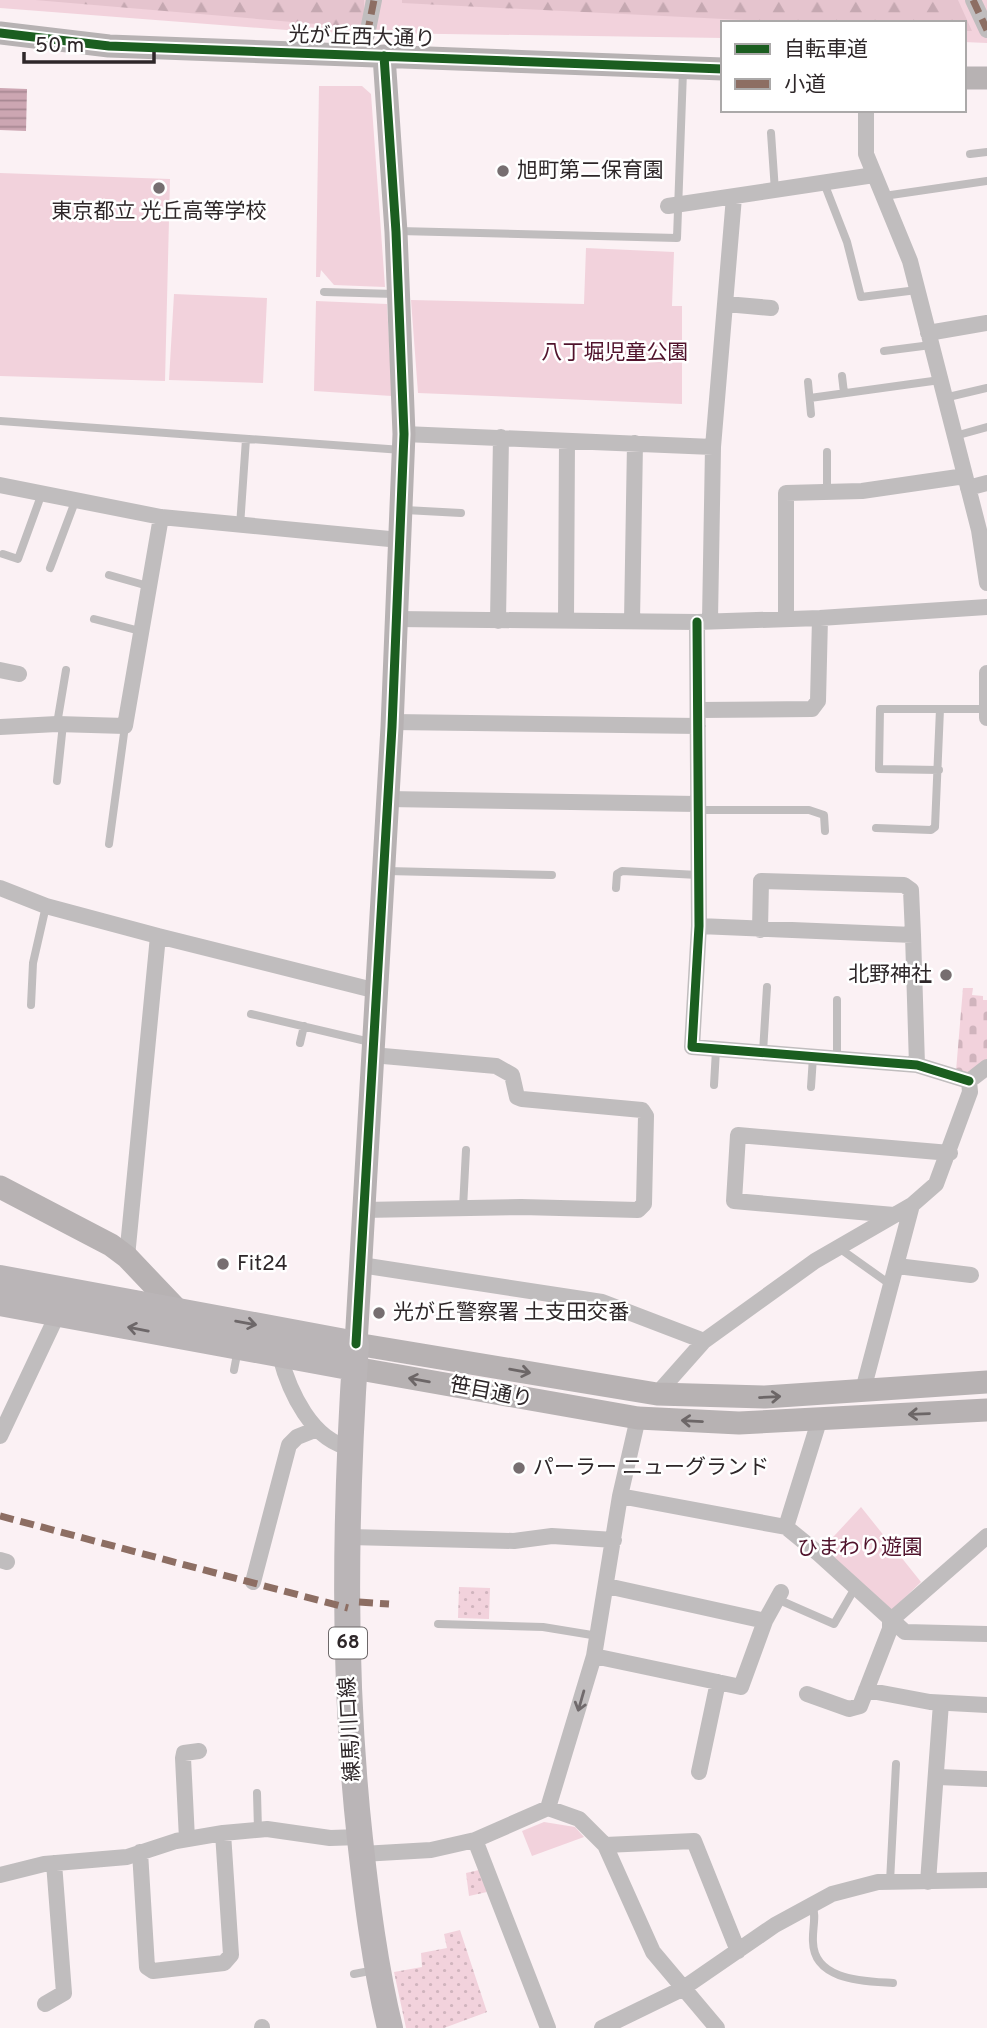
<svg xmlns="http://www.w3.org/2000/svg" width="987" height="2028" font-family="Overpass,'Noto Sans JP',sans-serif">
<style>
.green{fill:#f2d2dc}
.forest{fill:url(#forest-firs)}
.cemetery{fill:url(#cemetery-stones)}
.garden{fill:url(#garden-dots)}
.water{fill:url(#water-rules)}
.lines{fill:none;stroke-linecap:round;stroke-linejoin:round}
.lane{stroke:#c0bdbe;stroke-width:8}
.street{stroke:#c0bdbe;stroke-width:16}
.secondary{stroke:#b7b2b3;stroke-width:23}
.primary{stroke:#bab5b7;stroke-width:26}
.quiet{stroke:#8d6e63;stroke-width:7;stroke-dasharray:14 7;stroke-linecap:butt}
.cycleway-casing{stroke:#fff;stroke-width:13}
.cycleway{stroke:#1b5e20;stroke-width:9}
.oneway{stroke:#6d6769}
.oneway2{stroke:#6c6667}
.oneway3{stroke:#706a6c}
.poi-dot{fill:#766e70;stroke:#fff;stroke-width:2.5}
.labels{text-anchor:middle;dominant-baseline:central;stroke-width:5;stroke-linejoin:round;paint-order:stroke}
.shield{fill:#fff;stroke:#6d6869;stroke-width:2}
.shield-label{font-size:19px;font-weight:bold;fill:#2e2729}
.street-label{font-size:21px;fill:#2e2729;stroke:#fff}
.poi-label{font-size:21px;fill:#2e2729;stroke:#fff;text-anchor:start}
.park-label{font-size:21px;fill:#50132c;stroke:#fff}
</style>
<defs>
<pattern id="forest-firs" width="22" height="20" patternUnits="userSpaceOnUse" patternTransform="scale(1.75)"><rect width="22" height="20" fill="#e5c4ce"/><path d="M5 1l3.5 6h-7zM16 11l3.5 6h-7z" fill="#c5a8b1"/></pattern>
<pattern id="cemetery-stones" width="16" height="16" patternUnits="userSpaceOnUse" patternTransform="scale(1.75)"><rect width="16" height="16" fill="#f2d2dc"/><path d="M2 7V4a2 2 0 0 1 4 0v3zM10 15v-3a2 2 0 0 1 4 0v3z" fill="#d0b4bd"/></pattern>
<pattern id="garden-dots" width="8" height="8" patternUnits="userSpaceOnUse" patternTransform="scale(1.75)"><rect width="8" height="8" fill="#f2d2dc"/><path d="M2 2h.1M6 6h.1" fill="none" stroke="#d0b4bd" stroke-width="1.8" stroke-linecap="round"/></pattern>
<pattern id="water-rules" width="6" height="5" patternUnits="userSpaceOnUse" patternTransform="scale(1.75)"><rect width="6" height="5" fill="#cca6b2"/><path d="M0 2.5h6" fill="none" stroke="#a68791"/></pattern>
</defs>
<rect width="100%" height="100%" fill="#fbf1f4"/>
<path class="green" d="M0,0H987V43L964,42V23H723V38L313,32L0,8Z
M319,86H362L371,94L385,287L334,285L321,270L320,277H316Z
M0,173L170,179L165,381L0,376Z
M586,248L674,252L672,306H682V404L418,393L411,300L584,304Z
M174,294L267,298L263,383L169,380Z
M316,301L387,304L392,396L314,391Z
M861,1507L921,1582L893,1609L886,1610L822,1549Z
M544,1822L575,1827L584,1837L532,1856L522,1831Z"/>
<path class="forest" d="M35,0H364V28H363Z
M402,0H958L972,31H964V23H803L402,3Z"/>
<path class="cemetery" d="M963,988H973L972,995L983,996V1000H987V1063L971,1074L956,1071Z"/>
<path class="garden" d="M459,1587L490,1588L489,1619L458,1618Z
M479,1870L487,1892L469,1896L466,1873Z
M460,1930L487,2012L444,2028H406L394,1972L422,1967L421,1953L447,1948L444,1934Z"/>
<path class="water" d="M0,88L27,89L26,131L0,130Z"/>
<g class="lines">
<path class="lane" d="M771,133L775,191
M970,154L987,152
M824,183L847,242L861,297L917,290
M884,196L987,181
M399,231L677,238L683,71
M324,292L395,294
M884,351L931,345
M842,376L844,393
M808,382L811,414
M810,398L940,380
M944,398L987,388
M0,421L402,450
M955,436L987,427
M827,492V452
M405,510L461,513
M240,526L246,439
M3,554L18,559L42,493
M50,568L76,499
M109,575L148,586
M94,619L140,631
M57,724L66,670
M939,770L879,769L880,709H985
M57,781L63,724
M697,810H809L824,815L825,831
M876,828L931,830L935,827L940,709
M109,844L125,726
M387,871L552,875
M616,888L617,874L622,871L698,875
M837,1000V1058
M31,1005L33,963L46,906
M251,1014L370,1042
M300,1043L304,1026
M763,1052L767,987
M714,1085L716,1050
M811,1087L813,1057
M463,1208L466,1150
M839,1248L891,1285
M234,1370L238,1349
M777,1599L834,1624L855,1588
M438,1624L543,1627L598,1636
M257,1793L258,1830
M890,1882L896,1764
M812,1904C817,1915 812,1930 813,1942C814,1981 865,1981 893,1983
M354,1974L375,1970"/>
<path class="street" d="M973,0L987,30
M367,35L374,0
M866,110V154L910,261L979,530L987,583
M668,206L874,175
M726,304L771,308
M928,333L987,323
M404,434L713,447L710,620
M713,447L734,197
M0,485L161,517L400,540
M968,488L987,483
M396,619L697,622L820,618L987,607
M786,619V493L862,491L965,476
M498,621L501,437
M566,621L567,441
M632,621L635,443
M697,622L699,926L692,1047L917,1065L969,1081
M0,670L19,674
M987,673V718
M698,710L812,709L818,701L820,618
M392,722L698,726
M0,727L57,724L125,726L161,517
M388,799L697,804
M0,888L46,906L158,936
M699,926L913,935L917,1065
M760,930L761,881L904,885L911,890L913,935
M363,1210L521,1207L638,1210L644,1204L646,1116L642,1110L522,1099L517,1097L512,1075L496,1066L372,1055
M894,1215L734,1201L738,1135L950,1153
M127,1257L158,936L377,991
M361,1265L602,1302L704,1341
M897,1266L971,1275
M280,1356C289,1391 312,1442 352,1448
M863,1390L912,1205
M657,1394L704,1341L815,1261L912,1205L936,1184L970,1092L969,1081L987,1067
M0,1436L60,1309
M620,1496L786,1527L819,1554L905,1632L987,1634
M786,1527L820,1418
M349,1537L514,1541L552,1536L614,1540
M0,1560L7,1562
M253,1582L289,1445L297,1437L317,1429
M607,1586L765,1621
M594,1656L741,1687L765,1621L781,1592
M866,1690L930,1702L987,1705
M807,1694L849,1709L860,1706L890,1629V1621L987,1536
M699,1772L718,1682
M938,1777L987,1779
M548,1808L594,1656L620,1496L638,1418
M187,1839L183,1758L184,1753L199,1751
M475,1840L548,2028
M605,1845L694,1841L738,1951
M140,1852L147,1967L153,1971L224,1963L231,1955L223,1833
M362,1854L431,1850L475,1840L548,1808L579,1819L605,1845L653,1952L717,2028
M0,1875L44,1864L127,1857L176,1841L223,1833L267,1829L330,1838L360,1837
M928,1882L941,1703
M45,2004L64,1993L54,1863
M262,2027V2028
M602,2028L682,1989L775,1925L832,1894L878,1882L987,1880"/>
<path class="secondary" d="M0,33L109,46L723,69
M384,56L396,232L404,434L392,727L356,1344L657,1394L765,1397L987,1382
M964,78H987
M0,1187L111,1245L127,1257L185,1318
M354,1368L638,1418L739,1423L987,1410"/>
<path class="primary" d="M0,1278L356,1344C345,1508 342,1675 360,1839C367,1902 375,1966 390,2028
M0,1303L354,1368"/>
<path class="quiet" d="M973,0L987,30
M367,35L374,0
M0,1516L348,1608
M359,1602L389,1604"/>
<g class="cycleway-casing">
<path id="cycleway" d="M0,33L109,46L723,69
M697,622L699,926L692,1047L917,1065L969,1081
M356,1344L392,727L404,434L396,232L384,56"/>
</g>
<use href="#cycleway" class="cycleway"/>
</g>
<defs><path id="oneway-shaft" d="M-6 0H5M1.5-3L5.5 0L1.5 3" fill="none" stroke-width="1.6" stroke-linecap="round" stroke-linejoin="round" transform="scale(1.75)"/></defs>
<g class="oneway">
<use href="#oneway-shaft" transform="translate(246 1323) rotate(10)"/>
<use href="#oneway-shaft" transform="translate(138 1329) rotate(-169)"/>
</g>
<g class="oneway2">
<use href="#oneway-shaft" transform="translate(520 1371) rotate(10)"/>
<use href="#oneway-shaft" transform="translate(419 1380) rotate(-170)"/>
<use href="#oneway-shaft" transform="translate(770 1397) rotate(-3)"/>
<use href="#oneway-shaft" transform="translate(919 1414) rotate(178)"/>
<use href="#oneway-shaft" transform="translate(692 1421) rotate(-177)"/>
</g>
<use class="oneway3" href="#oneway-shaft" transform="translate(581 1701) rotate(106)"/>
<g class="poi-dot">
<circle cx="503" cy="171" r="7"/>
<circle cx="159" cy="188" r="7"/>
<circle cx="946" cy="975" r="7"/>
<circle cx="223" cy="1264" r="7"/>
<circle cx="379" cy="1313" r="7"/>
<circle cx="519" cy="1468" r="7"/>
</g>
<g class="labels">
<rect class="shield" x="329" y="1627.5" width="38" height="31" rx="5"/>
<g class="shield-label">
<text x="348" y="1643">68</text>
</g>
<g class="street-label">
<text transform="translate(362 38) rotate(2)">光が丘西大通り</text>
<text transform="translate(491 1393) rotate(11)">笹目通り</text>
<text transform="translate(351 1729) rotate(-93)">練馬川口線</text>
</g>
<g class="poi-label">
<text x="517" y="171">旭町第二保育園</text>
<text x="159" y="212" text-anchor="middle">東京都立 光丘高等学校</text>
<text x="932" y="975" text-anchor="end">北野神社</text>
<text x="237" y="1264">Fit24</text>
<text x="393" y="1313">光が丘警察署 土支田交番</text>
<text x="533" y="1468">パーラー ニューグランド</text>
</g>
<g class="park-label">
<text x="615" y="353">八丁堀児童公園</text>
<text x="860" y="1548">ひまわり遊園</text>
</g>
</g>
<rect x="721" y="21" width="245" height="91" fill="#ffffff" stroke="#aba9a9" stroke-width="2"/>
<rect x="735" y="44" width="35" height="10" fill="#1b5e20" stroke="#aba9a9" stroke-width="2"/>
<text x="784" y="56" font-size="21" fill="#2e2729">自転車道</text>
<rect x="735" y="79" width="35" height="10" fill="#8d6e63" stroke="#aba9a9" stroke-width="2"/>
<text x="784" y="91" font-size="21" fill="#2e2729">小道</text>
<path d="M24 52v10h130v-10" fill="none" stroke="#2e2729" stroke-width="3.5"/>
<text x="35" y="52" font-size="21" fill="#2e2729" stroke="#ffffff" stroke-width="5" paint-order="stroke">50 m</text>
</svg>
